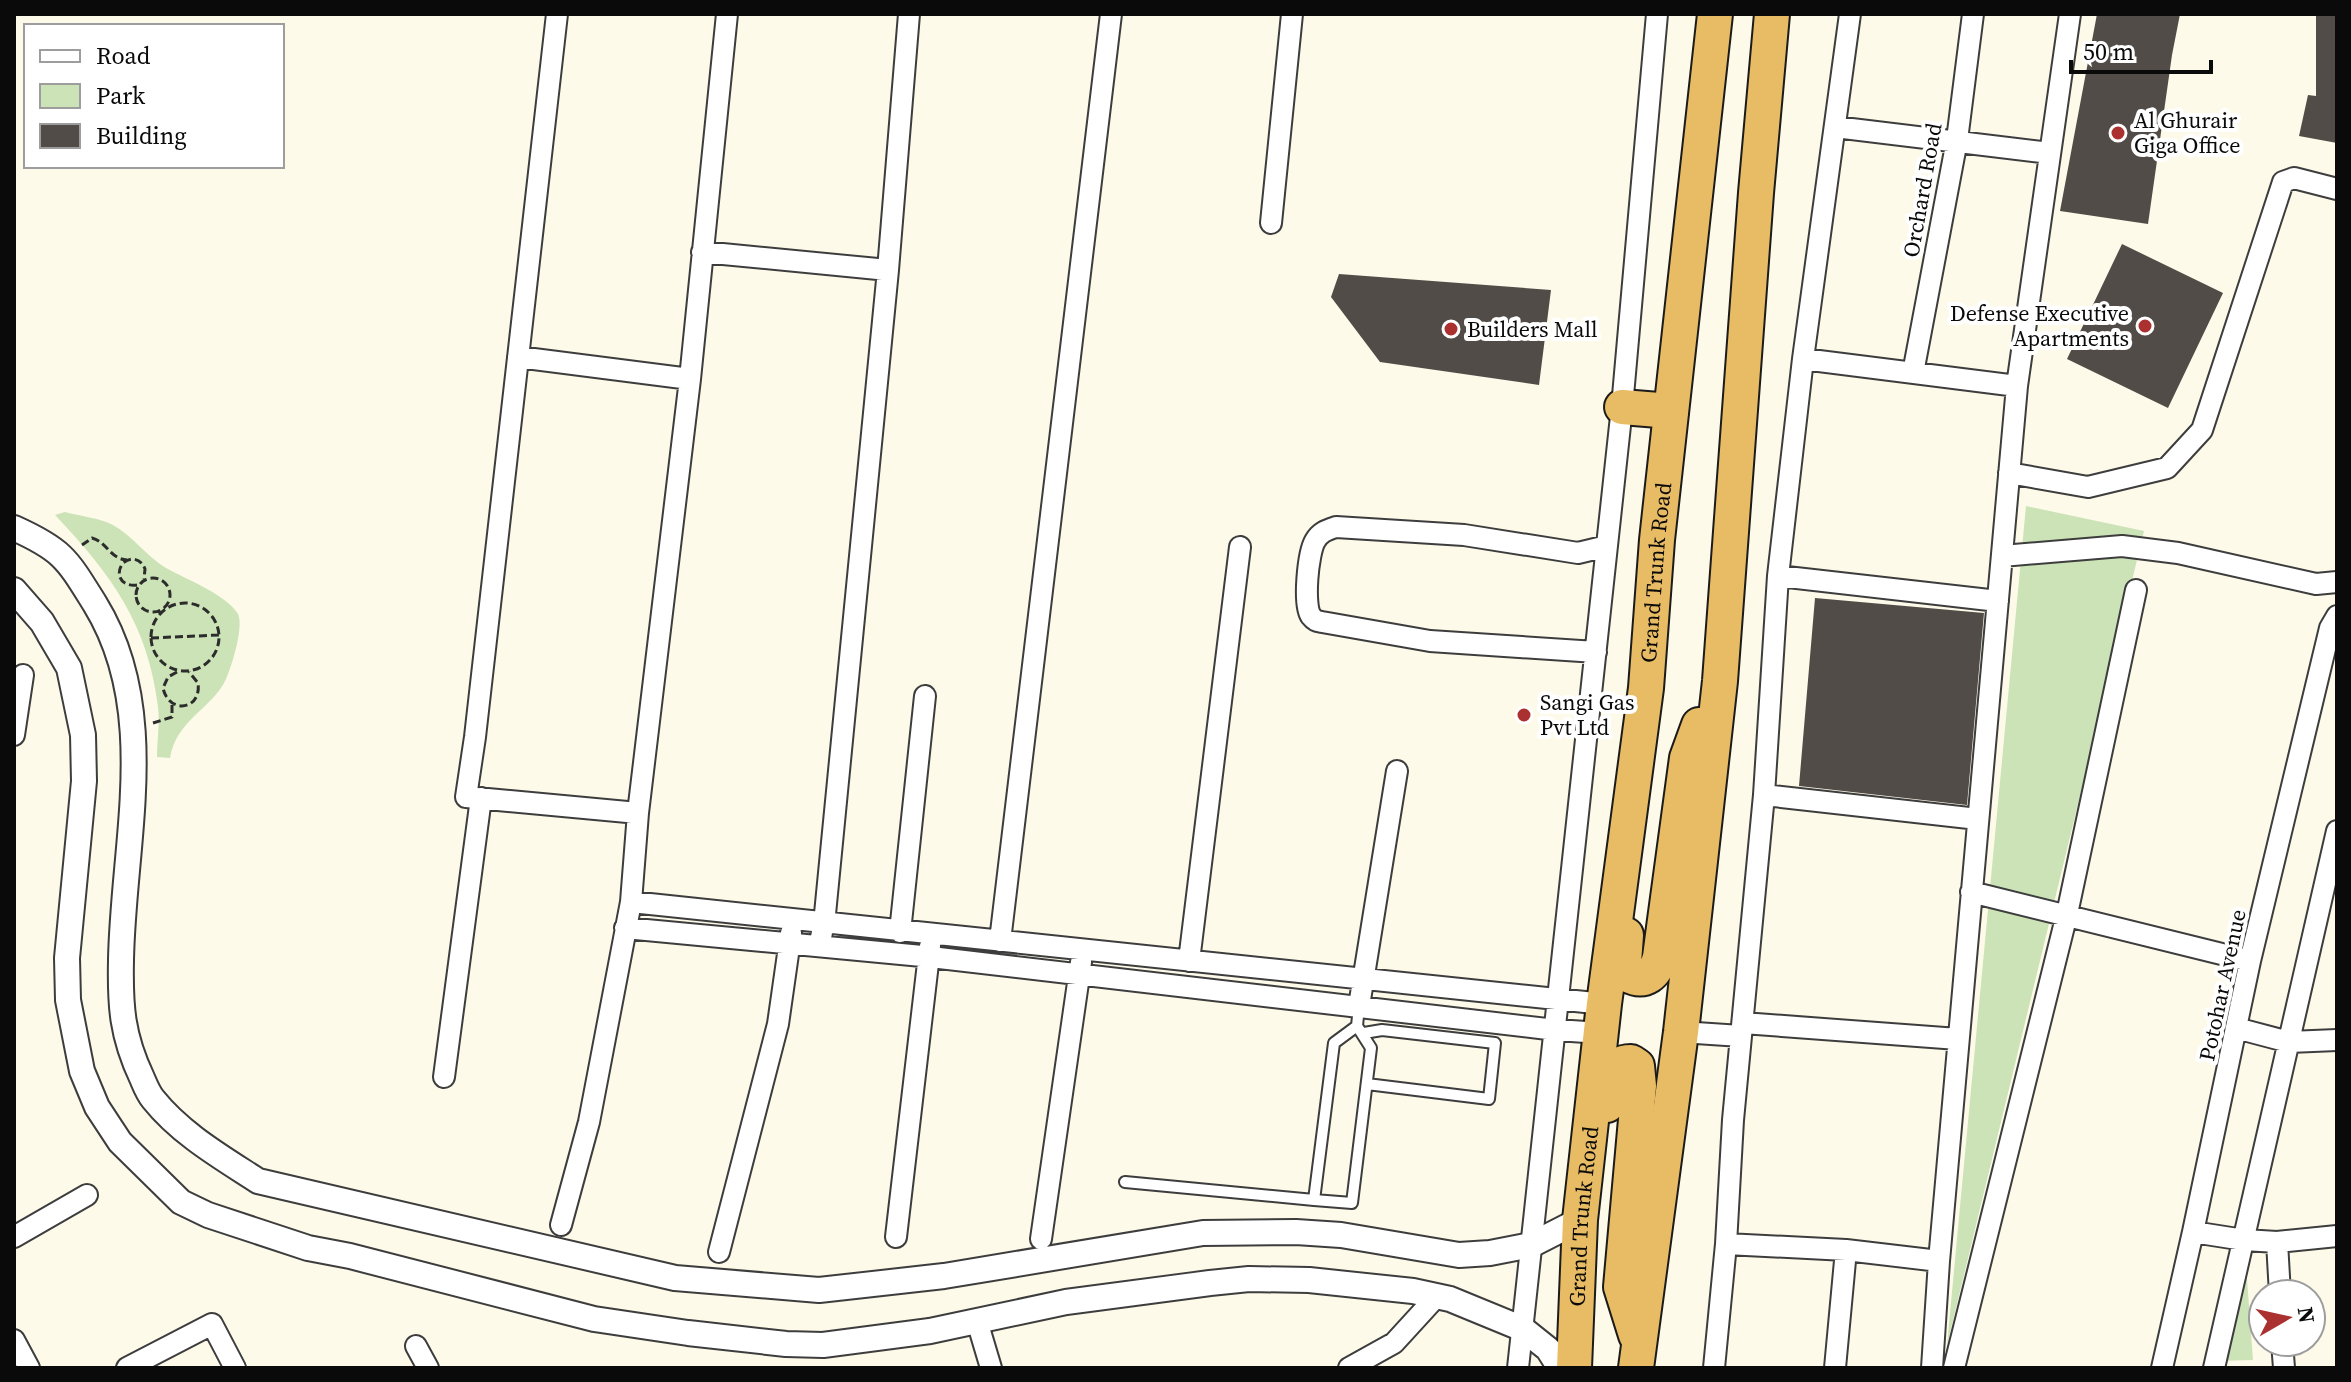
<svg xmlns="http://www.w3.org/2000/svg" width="2351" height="1382" font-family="'Source Serif 4',serif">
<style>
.green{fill:#cbe3b6}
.building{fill:#514c47}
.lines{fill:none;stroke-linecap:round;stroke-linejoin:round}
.service-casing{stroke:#3d3d3d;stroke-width:14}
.minor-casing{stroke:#3d3d3d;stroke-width:24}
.tertiary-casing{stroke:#3d3d3d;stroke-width:28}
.trunk-casing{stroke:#1b1b1b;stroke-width:38}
.path{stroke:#2c2c2c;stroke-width:3;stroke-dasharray:8 4;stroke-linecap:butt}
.service{stroke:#fff;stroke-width:10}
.minor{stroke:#fff;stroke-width:20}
.tertiary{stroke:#fff;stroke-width:24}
.trunk{stroke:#e8bc64;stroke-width:34}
.poi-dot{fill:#ab3130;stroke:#fff;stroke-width:3}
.labels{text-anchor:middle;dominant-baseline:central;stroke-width:8;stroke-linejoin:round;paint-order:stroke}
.poi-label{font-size:22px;fill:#0a0a0a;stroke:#fff;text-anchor:start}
.street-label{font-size:22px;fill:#0a0a0a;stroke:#fff}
</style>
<rect width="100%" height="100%" fill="#fdfae9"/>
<path class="green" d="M2026,506L2144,531L1947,1345Z
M65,512C80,516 99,518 113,525C133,536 146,556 166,568C185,579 226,594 238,614C244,626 232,666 226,679C212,709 176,720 170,758L157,757C157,741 160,723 158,707C148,624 111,574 55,515Z
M2245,1252L2253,1360L2216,1361Z"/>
<path class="building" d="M2097,14H2180L2172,55L2148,224L2060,211Z
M2316,14H2337V143L2299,136L2308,95L2316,96Z
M2122,244L2223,293L2168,408L2067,359Z
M1339,274L1551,290L1539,385L1380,362L1331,297Z
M1815,598L1984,613L1967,805L1799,786Z"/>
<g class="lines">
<g class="service-casing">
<path id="service" d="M1357,1026L1371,1048L1352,1203L1314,1200L1334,1043L1357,1026L1359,1006
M1364,1033L1382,1030L1495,1043L1489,1099L1367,1084
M1125,1182L1314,1200"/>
</g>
<g class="minor-casing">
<path id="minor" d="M557,14L475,737L466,797L638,813
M1835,127L2050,153
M1271,223L1292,14
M702,252L888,270
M518,357L690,379
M1803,359L2017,386
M1913,373L1957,140L1973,14
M2009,473L2088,487L2167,468L2202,430L2283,182L2294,178L2337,189
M2002,556L2122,546L2178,553L2316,584L2337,582
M1778,576L1998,601
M1596,652L1430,641L1322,622C1317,621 1315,621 1311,616C1303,605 1308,553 1315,541C1320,532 1327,530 1336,527L1464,535L1578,553L1607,546
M14,735L23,675
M1764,795L1978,819
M1971,892L2250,961
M631,902L1604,1004
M625,928L922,956L1556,1030L1601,1033
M900,932L925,696
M821,938L825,914L888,270L909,14
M1000,941L1111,14
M1189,961L1240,547
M1359,1006L1397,771
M1743,1023L1958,1039
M2236,1028L2289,1042L2337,1040
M1681,1032L1741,1036
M444,1077L481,798
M561,1225L589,1122L631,902L638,813L690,379L727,14
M2193,1232L2244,1240L2277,1242L2280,1294
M14,1237L87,1195
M896,1237L930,946
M1041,1239L1081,962
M2277,1242L2337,1236
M1726,1244L1846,1250L1939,1261
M719,1252L778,1024L791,933
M977,1321L991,1368
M14,1340L29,1368
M2282,1342L2284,1368
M416,1346L428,1368
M127,1368L212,1324L235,1368
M1349,1368L1394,1343L1437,1296
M1518,1368L1622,407L1657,14
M1714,1368L1726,1244L1733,1120L1764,795L1778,576L1803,359L1850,14
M1835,1368L1846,1250
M1932,1368L1939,1261L2017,386L2070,14
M1954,1368L2067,914L2136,590
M2162,1368L2193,1232L2250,961L2330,628L2337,616
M2214,1368L2337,831"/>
</g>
<g class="tertiary-casing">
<path id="tertiary" d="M14,528C63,550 67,559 95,604C161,711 123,842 121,960C120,1006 122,1036 142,1078C145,1085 148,1093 153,1099C181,1134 221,1157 258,1181L675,1278L819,1290L944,1276L1203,1233L1296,1232L1341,1235L1459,1255L1490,1253L1531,1245L1580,1220
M14,590L42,622L69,668L83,735L84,781L67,958L68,1000L82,1071L97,1107L120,1142L181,1202L208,1215L308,1248L350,1256L594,1319L688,1333L786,1344L823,1345L930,1331L1066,1302L1210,1283L1249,1279L1309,1280L1413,1291L1450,1299L1523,1329L1548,1349L1560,1368"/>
</g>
<g class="trunk-casing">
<g id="trunk">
<path d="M1622,407L1671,411"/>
<path d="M1626,935L1624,963L1628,975C1645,984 1656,974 1660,957L1687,758L1699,725"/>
<path d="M1607,1105C1609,1087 1608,1062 1631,1062L1637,1066L1639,1086L1621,1287L1636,1335"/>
<path id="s1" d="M1574,1368L1580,1220L1604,1004L1646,688L1657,540L1715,14"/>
<path d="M1636,1368L1681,1032L1720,681L1756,193L1772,14"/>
</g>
</g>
<path class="path" d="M82,545L92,538C107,542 110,559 127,560
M136 595a17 17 0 1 1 34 0a17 17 0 1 1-34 0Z
M137,585C122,587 114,575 123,563C132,556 141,559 145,569L144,579
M151 637a34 34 0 1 1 68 0a34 34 0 1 1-68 0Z
M151,638L219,635
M177,672L168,677L163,688C169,715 202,710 198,683L189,672
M153,723L172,717V704"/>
<use href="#service" class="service"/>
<use href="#minor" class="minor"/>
<use href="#tertiary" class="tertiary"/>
<use href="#trunk" class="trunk"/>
</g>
<g class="poi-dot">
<circle cx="2118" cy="133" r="8"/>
<circle cx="2145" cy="326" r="8"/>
<circle cx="1451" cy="329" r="8"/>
<circle cx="1524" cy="715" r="8"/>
</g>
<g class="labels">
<g class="poi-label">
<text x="2134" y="120">Al Ghurair<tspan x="2134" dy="25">Giga Office</tspan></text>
<text x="2129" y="313" text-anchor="end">Defense Executive<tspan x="2129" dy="25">Apartments</tspan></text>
<text x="1467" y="329">Builders Mall</text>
<text x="1540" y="702">Sangi Gas<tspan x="1540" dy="25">Pvt Ltd</tspan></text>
</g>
<g class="street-label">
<text transform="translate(1922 190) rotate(-80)">Orchard Road</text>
<text stroke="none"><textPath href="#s1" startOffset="800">Grand Trunk Road</textPath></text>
<text transform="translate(2222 985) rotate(-78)">Potohar Avenue</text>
<text stroke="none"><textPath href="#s1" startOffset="152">Grand Trunk Road</textPath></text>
</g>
</g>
<rect width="2351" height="1382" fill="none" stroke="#0a0a0a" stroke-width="32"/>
<rect x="24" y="24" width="260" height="144" fill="#ffffff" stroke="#9d9d9d" stroke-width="2"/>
<rect x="40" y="50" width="40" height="12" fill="#ffffff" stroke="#9d9d9d" stroke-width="2"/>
<text x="96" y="64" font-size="24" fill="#0a0a0a">Road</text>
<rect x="40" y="84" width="40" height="24" fill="#cbe3b6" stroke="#9d9d9d" stroke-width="2"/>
<text x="96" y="104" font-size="24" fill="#0a0a0a">Park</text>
<rect x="40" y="124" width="40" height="24" fill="#514c47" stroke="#9d9d9d" stroke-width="2"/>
<text x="96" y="144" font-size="24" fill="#0a0a0a">Building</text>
<g transform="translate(2287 1318) rotate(81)"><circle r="38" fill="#ffffff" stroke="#9d9d9d" stroke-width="2"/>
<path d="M0-6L14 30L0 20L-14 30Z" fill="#ab3130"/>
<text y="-12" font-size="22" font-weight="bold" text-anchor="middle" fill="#0a0a0a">N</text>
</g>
<path d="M2071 60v12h140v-12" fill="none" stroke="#0a0a0a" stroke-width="4"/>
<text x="2083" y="60" font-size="24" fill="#0a0a0a" stroke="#ffffff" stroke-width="6" paint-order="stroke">50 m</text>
</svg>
